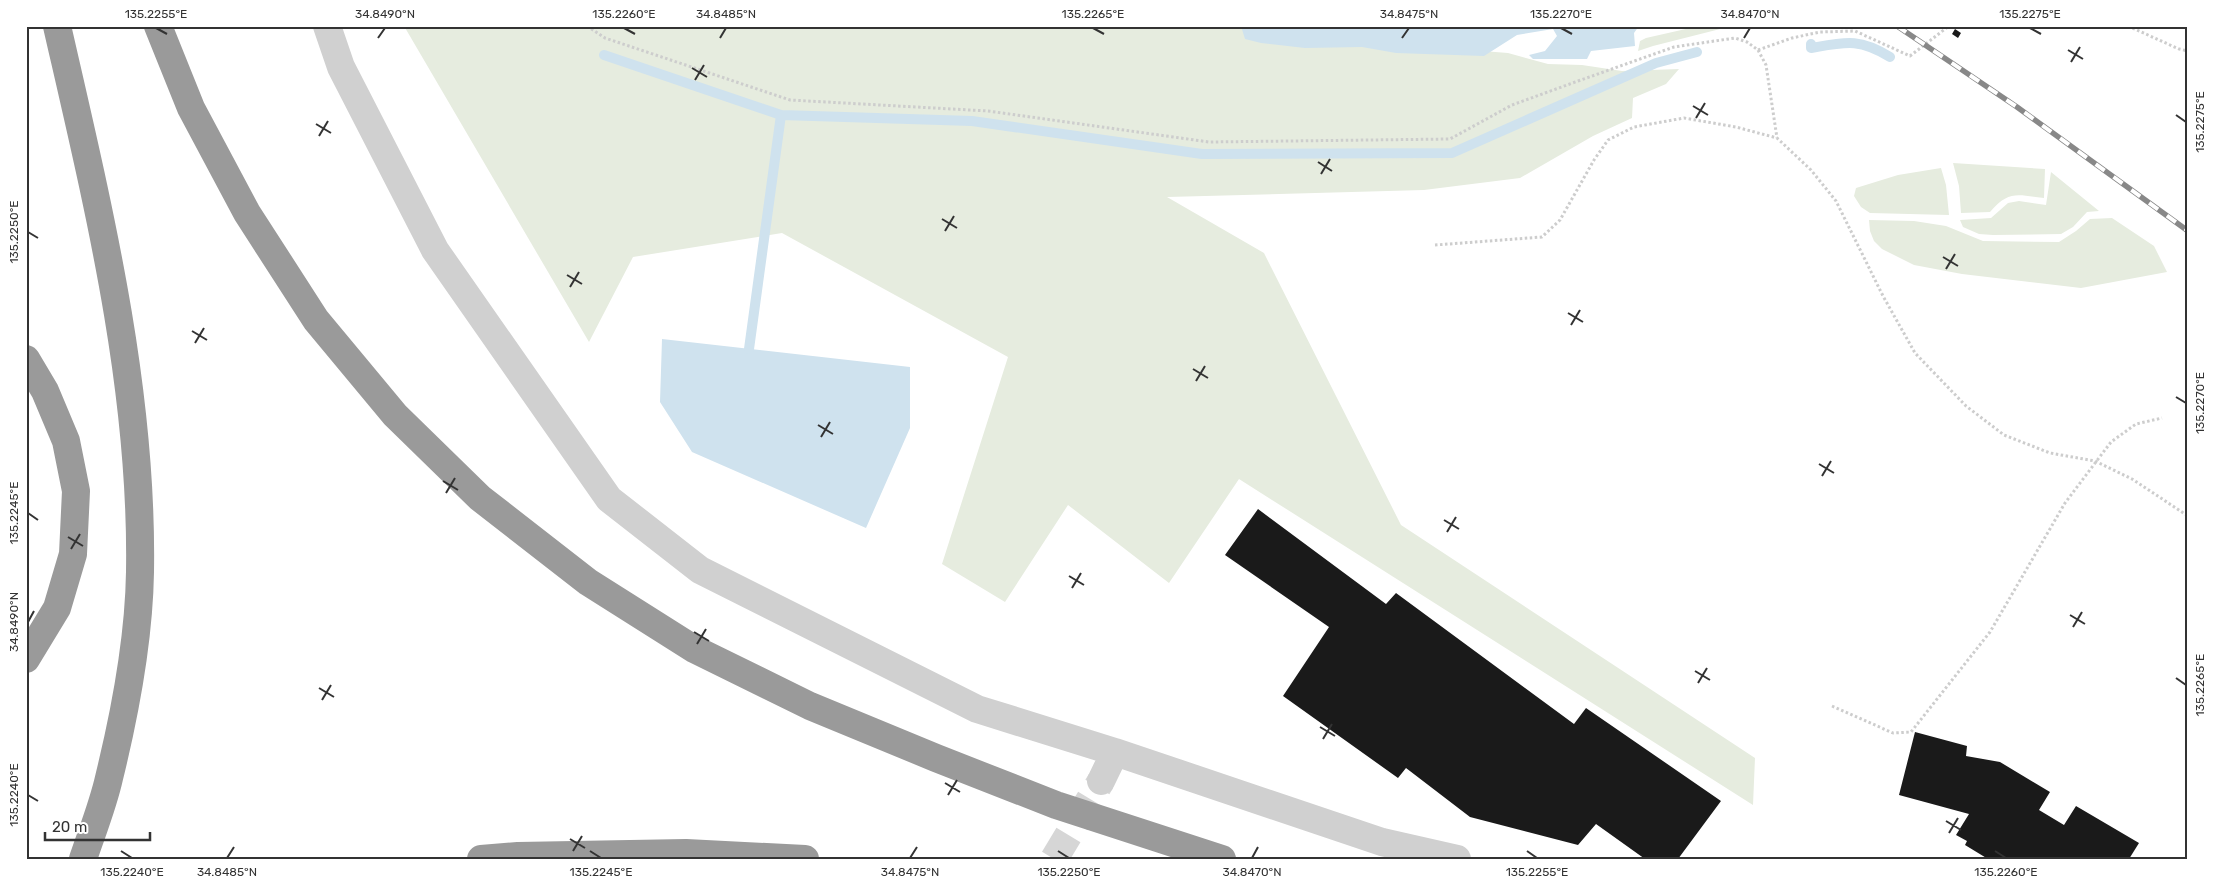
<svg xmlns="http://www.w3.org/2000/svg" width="2214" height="885" font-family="Rubik,sans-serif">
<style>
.green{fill:#e6ecdf}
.water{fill:#cfe2ee}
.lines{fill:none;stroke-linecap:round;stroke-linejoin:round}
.stream{stroke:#cfe2ee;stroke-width:10}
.building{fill:#1a1a1a}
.minor-tunnel{stroke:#d6d6d6;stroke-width:28;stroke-dasharray:28 14;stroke-linecap:butt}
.path{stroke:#cdcdcd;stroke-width:3;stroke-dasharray:2.5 2.5;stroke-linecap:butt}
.minor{stroke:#d0d0d0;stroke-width:28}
.highway{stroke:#9a9a9a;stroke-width:28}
.rail-casing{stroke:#888;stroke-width:5.5}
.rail{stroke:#fff;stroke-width:4;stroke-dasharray:11;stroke-linecap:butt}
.ticks{fill:none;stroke:#333;stroke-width:2}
.neatline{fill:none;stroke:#333;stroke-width:2}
.ticks-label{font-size:12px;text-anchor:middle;fill:#333}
</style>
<rect width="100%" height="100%" fill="#fff"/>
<path class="green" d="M404,26H1228L1268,34L1508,53L1548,64L1582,65L1622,71L1679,69L1666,84L1633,98L1632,118L1593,136L1520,178L1424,190L1167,197L1264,253L1401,525L1755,758L1753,805L1239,479L1169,583L1068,505L1005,602L942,564L1008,357L782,233L633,257L589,342Z
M1699,26H1732L1653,46L1638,51L1640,41L1646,38Z
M1953,163L2045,169L2044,198C2017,195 2009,190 1990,212L1961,213L1959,186Z
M1941,168L1946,185L1949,215L1870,213L1861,207L1854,196L1856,188L1898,175Z
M2051,172L2099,211L2087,212L2073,227L2061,234L1993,235L1979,234L1963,227L1960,220L1991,218L2008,203L2019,201L2046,205Z
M2112,218L2154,246L2167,272L2081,288L1962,274L1914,265L1882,249L1874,241L1870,231L1869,220L1914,221L1946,226L1983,241L2059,242L2076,231L2090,219Z"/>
<path class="water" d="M1241,26H1639L1634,33L1635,46L1591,51L1587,59H1533L1529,55L1545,51L1557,36L1553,29L1517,35L1484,56L1396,53L1362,47L1305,48L1261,43L1245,39Z
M662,339L910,367V428L866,528L692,452L660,402Z"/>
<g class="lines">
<path class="stream" d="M1811,44V48C1846,42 1859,38 1890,57
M604,55L781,115L749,349
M781,115L972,121L1202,154L1452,153L1656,63L1697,52"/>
</g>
<path class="building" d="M1955,29L1961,33L1958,38L1952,34Z
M1258,509L1386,604L1396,593L1574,724L1586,708L1721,801L1678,859H1645L1596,824L1578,845L1470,817L1406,768L1398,778L1283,696L1329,627L1225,555Z
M1915,732L1967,746L1966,756L2000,762L2050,792L2039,810L2064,825L2076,806L2139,843L2129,859H1988L1965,845L1967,841L1956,835L1969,814L1899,795Z"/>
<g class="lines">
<path class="minor-tunnel" d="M1054,859L1101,781"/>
<path class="path" d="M587,26L605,38L790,100L988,111L1209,142L1450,139L1512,105L1578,81L1674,47L1735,38L1747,42L1758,50L1766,65L1777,138
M2128,26L2179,49L2188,51
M1758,50L1792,38L1820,32L1855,31L1910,56L1949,26
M1435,245L1542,237L1560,220L1594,160L1608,140L1634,127L1684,118L1736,127L1777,138L1811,170L1836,201L1883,296L1915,353L1966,406L2004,435L2050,453L2095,461L2132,479L2188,516
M1832,706L1893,733L1911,732L1990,632L2065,503L2111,442L2136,424L2162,418"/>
<path class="minor" d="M327,26L341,67L435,250L609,499L700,570L977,709L1115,752
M1101,781L1115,752L1382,842L1457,859"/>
<path class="highway" d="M57,26C98,205 143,387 140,572C139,638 125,713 109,778C103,805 92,832 83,859
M158,26L191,108L247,213L316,320L395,415L480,498L588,582L694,649L810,706L936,758L1056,805L1222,859
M26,359L45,391L66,441L76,491L73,554L57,608L26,659
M481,859L518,856L686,853L805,859"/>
<g class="rail-casing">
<path id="rail" d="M1897,26L2017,107L2188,231"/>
</g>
<use href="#rail" class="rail"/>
</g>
<path class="ticks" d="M156,28L167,34M624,28L635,34M1093,28L1104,34M1561,28L1572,34M2030,28L2041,34M378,38L385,28M720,38L726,28M1402,38L1409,28M1744,38L1750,28M2068,50L2083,59M2071,62L2080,47M692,68L707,77M695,80L704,65M1693,106L1708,115M2176,115L2186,122M1696,118L1705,103M316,124L331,133M319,136L328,121M1318,162L1332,171M1321,174L1330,159M942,219L957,228M945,231L954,216M28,232L38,238M1943,257L1958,266M1946,269L1955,254M567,275L582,284M570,287L579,272M1568,313L1583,322M1571,325L1580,310M192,331L207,340M195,343L204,328M1193,369L1208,378M1196,381L1205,366M2176,397L2186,403M818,425L833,434M821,437L830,422M1819,464L1834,473M1822,476L1831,461M443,481L458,490M446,493L455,478M28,513L38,520M1444,520L1459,529M1447,532L1456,517M68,537L83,546M71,549L80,534M1069,576L1084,585M1072,588L1081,573M2070,615L2085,624M28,622L34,611M2073,627L2082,612M694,632L709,641M697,644L706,629M1695,671L1710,680M2176,678L2186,685M1698,683L1707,668M319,688L334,697M322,700L331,685M1320,727L1335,736M1323,739L1332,724M945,783L960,792M28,795L38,801M948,795L957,780M1946,821L1961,830M1949,833L1958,818M570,839L585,848M121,851L132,858M573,851L582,836M590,851L601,858M1058,851L1069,858M1527,851L1537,858M1995,851L2006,858M227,858L234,847M910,858L917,847M1252,858L1258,847"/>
<rect width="2214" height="885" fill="none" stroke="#ffffff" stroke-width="55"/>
<path d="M45 832v8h105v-8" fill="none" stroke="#333333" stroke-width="2.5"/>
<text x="52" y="832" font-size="15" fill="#333333" stroke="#ffffff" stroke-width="4" paint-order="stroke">20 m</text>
<rect x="28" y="28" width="2158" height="830" class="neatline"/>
<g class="ticks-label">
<text x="156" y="18">135.2255°E</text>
<text x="385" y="18">34.8490°N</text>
<text x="624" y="18">135.2260°E</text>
<text x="726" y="18">34.8485°N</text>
<text x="1093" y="18">135.2265°E</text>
<text x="1409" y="18">34.8475°N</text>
<text x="1561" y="18">135.2270°E</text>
<text x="1750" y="18">34.8470°N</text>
<text x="2030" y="18">135.2275°E</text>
<text transform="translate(2200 122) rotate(-90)" y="4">135.2275°E</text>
<text transform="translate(14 232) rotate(-90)" y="4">135.2250°E</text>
<text transform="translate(2200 403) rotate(-90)" y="4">135.2270°E</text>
<text transform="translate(14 513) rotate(-90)" y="4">135.2245°E</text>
<text transform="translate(14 622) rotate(-90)" y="4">34.8490°N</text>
<text transform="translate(2200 685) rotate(-90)" y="4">135.2265°E</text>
<text transform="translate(14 795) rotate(-90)" y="4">135.2240°E</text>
<text x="132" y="876">135.2240°E</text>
<text x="227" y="876">34.8485°N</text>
<text x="601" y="876">135.2245°E</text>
<text x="910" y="876">34.8475°N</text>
<text x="1069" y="876">135.2250°E</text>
<text x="1252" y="876">34.8470°N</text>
<text x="1537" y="876">135.2255°E</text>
<text x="2006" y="876">135.2260°E</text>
</g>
</svg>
